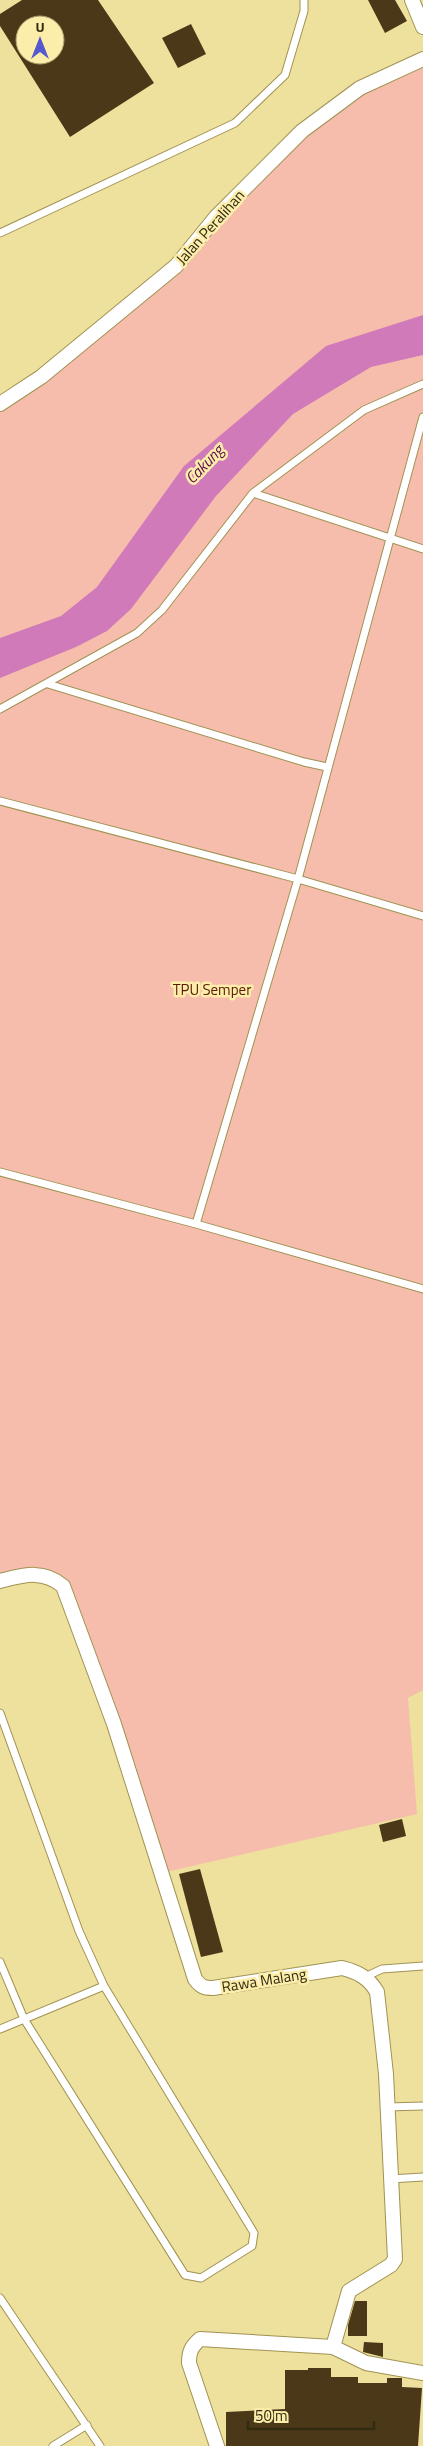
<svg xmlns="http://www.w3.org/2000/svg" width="423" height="2446" font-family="'Titillium Web',sans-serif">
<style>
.green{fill:#f6bdac}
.water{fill:#d17aba}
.building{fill:#4b3818;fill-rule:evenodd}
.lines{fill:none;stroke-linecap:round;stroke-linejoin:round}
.service-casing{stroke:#a19353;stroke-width:9}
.minor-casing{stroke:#a19353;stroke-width:16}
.service{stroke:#fff;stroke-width:7}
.minor{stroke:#fff;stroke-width:14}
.labels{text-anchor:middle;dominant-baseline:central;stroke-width:5;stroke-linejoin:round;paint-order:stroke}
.street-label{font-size:15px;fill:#312b10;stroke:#fcedaa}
.park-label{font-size:15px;fill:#5a1a05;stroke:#fcedaa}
.water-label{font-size:16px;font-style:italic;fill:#5d0d4e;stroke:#fcedaa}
</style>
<rect width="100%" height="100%" fill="#eee09d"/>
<path class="green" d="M423,59V1690L408,1698L417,1814L162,1873L63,1586L52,1576L0,1581V404L176,266L216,217L360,88Z"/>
<path class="water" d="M423,315V355L371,367L293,414L216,496L131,609L107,631L76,647L0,678V638L61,616L97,587L184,466L326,346Z"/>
<path class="building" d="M22,0H98L154,83L70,137L0,26V14ZM25,25H55V55H25Z
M368,0H395L407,21L385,33Z
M191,24L206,54L178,68L162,38Z
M402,1819L406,1836L383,1842L379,1825Z
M200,1869L223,1952L201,1957L179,1874Z
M355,2301H367V2336H348V2325Z
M364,2342L383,2343V2357L363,2352Z
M308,2368H331V2377H358V2383H387V2378H402V2387L422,2388L418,2446H226V2412L285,2409V2370H308Z"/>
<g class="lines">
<g class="service-casing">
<path id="service" d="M0,233L235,123L285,75L304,11V0
M253,493L423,549
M48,684L304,762L327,767
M0,709L137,633L162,610L253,493L364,410L423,384
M0,801L298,879L423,916
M0,1172L196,1224L423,1289
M196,1224L298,879L423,417
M0,1713L79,1931L104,1986L254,2233L252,2246L201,2278L185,2275L24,2019L0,1962
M365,1977L382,1969L423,1966
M0,2029L104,1986
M387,2107L423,2106
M390,2179L423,2177
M0,2298L100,2446
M53,2446L87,2425"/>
</g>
<g class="minor-casing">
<path id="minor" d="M412,0L423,27
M0,404L41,377L176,266L216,217L302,131L360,88L423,59
M0,1581C24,1575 43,1569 63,1586L114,1724L195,1979C201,1987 204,1988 213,1988L342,1968C358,1972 369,1978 377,1992L386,2074L395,2259L391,2265L349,2291L333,2347
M217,2446L189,2363C189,2352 191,2347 200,2339L333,2347L366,2363L423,2373"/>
</g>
<use href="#service" class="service"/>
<use href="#minor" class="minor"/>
</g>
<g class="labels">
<g class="street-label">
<text transform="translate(210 227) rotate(-48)">Jalan Peralihan</text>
<text transform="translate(264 1980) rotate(-9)">Rawa Malang</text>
</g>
<g class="park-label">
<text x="212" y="989">TPU Semper</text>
</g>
<g class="water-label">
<text transform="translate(204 464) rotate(-46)">Cakung</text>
</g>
</g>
<g transform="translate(40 40)"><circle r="24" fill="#fcedaa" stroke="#ab9f6c"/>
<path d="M0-4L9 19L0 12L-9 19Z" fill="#5658cf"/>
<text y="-8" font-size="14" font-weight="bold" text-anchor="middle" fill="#312b10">U</text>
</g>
<path d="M248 2421v8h126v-8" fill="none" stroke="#312b10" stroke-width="2.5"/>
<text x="255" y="2421" font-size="15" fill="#312b10" stroke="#fcedaa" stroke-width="4" paint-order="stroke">50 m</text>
</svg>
